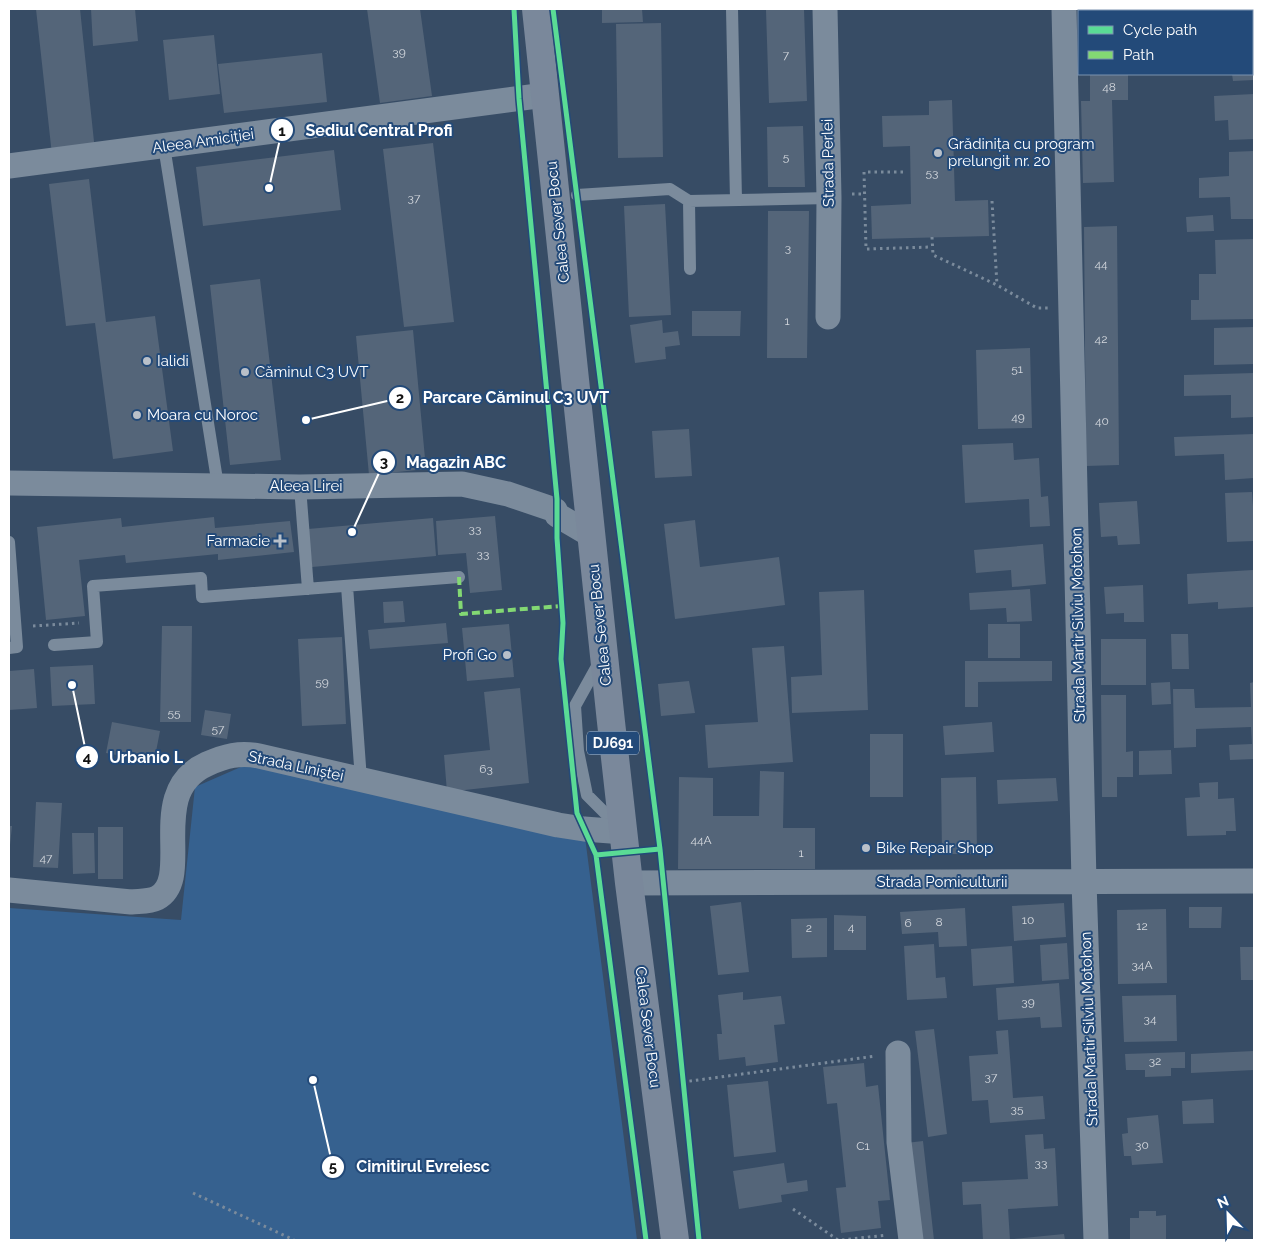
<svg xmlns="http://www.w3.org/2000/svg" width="1263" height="1249" font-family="Raleway,sans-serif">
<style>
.green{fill:#36618f}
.building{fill:#546579}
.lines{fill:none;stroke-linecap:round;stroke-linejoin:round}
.path{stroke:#7b8b9c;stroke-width:3;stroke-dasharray:2.5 4;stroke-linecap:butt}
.lane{stroke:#7b8b9c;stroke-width:12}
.street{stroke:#7b8b9c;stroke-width:25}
.primary{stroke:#7a889b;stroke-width:28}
.quiet{stroke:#83d873;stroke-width:4;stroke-dasharray:8 4;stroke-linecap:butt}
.cycleway-casing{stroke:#234a79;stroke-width:8}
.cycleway{stroke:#5adb95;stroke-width:5}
.poi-dot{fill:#b9c0c9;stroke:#234a79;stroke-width:2}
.labels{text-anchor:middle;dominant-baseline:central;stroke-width:4;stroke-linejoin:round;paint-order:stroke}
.number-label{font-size:12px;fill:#d4d8de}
.shield{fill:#234a79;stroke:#bdc9d7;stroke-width:1}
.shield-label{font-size:14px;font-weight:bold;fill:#fff}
.street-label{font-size:15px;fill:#fff;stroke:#234a79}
.poi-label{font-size:15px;fill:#fff;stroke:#234a79;text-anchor:start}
.leader{fill:none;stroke:#fff;stroke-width:2}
.callout-dot{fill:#fff;stroke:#234a79;stroke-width:2}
.mark-label{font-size:15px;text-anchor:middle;font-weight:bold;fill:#111}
.callout-label{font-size:16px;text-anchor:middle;font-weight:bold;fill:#fff;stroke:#234a79;stroke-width:4;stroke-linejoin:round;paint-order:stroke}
</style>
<rect width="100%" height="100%" fill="#374c65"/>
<path class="green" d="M250,763L585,837L637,1240H9V908L181,920L195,787Z"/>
<path class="building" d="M36,9H80L95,151L52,155Z
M91,9H135L138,41L93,46Z
M367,9H420L432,96L380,103Z
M602,9H642L643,22L602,23Z
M804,9L807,101L769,103L766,10Z
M1088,9H1126V11H1088Z
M1195,9H1254V21H1252V11H1195Z
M661,23L663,157L618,158L616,24Z
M214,35L220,94L169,100L163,40Z
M1254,42V80L1233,81L1232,74H1252V43Z
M322,53L327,102L224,113L218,64Z
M1090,74H1128V100H1112L1114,182L1083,183L1081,101H1090Z
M1254,94V139L1229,140L1228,120L1215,121L1214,96Z
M952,100L955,201L988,200L989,236L872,239L871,206L911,204L910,146L883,147L882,116L929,115V101Z
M803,126L805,187H768L767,127Z
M433,143L454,322L404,327L383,149Z
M334,150L341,210L203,226L196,167Z
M1254,151V219H1231L1230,197L1199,198V178L1229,176V152Z
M89,179L106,322L155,316L173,451L113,459L95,323L66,326L49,184Z
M665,204L671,315L629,317L624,206Z
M768,211H809L807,358H767Z
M1213,215L1214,231L1187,232L1186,217Z
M1117,226L1119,465L1086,466L1084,227Z
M1254,239V319L1191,320V300H1199V274H1216L1215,240Z
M260,279L281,460L230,465L210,285Z
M692,311H741L740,336H692Z
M662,320L663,333L678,331L680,345L665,347L666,359L635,363L630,325Z
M1254,327V364L1214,365V328Z
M413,330L426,469L369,475L356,336Z
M1030,348L1032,428L978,429L976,350Z
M1254,373V417L1231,418V395L1184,396V375Z
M689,429L692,476L655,478L652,431Z
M1254,434V478L1225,480L1224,454L1175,456L1174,437Z
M1013,443L1014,460L1039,458L1041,497L1048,496L1050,526L1030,527L1029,499L965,503L962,445Z
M1252,492L1253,506H1254V541L1227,542L1225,493Z
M1137,501L1140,544L1118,545L1117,536L1101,537L1099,503Z
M495,516L502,590L470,593L466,553L438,555L436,521Z
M214,517L215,528L290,521L294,552L218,560V554L126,563L125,555L79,560L85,616L46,620L37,527L121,518L122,527Z
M433,518L436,556L312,567L308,529Z
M695,520L700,567L779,557L785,605L675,619L664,524Z
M1043,544L1046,584L1012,587L1011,570L976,573L974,550Z
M1253,570L1254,607L1218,609V602L1188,604L1187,574Z
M1143,585L1144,622H1124V613L1106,614L1104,587Z
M1030,589L1032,621L1007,622L1006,608L970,610L969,593Z
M864,590L868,710L792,713L791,677L822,675L819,592Z
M403,601L405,622L384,623L383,602Z
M446,623L448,643L370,649L368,630Z
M509,624L514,677L467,681L462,628Z
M988,624H1020V658H988Z
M162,626H192L191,722H160Z
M1171,634H1188L1189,669H1172Z
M342,637L346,724L302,726L298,639Z
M1101,639H1146V685H1101Z
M784,646L793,762L708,768L705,725L758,722L752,648Z
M965,661H1052V681L978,682V707H965Z
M93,665L95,704L52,706L50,667Z
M34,669L37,708L9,710V671Z
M689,681L695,713L661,716L658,684Z
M1170,682L1171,704L1152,705L1151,683Z
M1254,682V759L1230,760L1229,745L1252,744L1251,727L1196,729V747L1174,748L1173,689H1194L1195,708L1251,707L1250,683Z
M520,688L529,783L447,792L444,755L490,750L484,692Z
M1101,695H1126V752L1133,751V777H1117V797H1102Z
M205,710L231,714L227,739L201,735Z
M112,722L160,731L154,762L106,753Z
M992,722L994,752L945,755L943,726Z
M870,734H903V797H870Z
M1171,750L1172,774L1139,775V751Z
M760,771L784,772L783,828H815V869H678L679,777L713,778V816H759Z
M976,777L977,854H942L941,778Z
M1056,778L1058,801L998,804L997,780Z
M1218,782V799L1234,798L1236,831H1226V835L1187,836L1185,798L1200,797L1199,783Z
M36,802L62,803L58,868L33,867Z
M9,826H12L10,845H9Z
M98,827H123V879H98Z
M72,833H94L95,873L73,874Z
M741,902L749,972L718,975L710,906Z
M1064,903L1066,937L1014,941L1012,906Z
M1189,907H1222L1221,928H1189Z
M965,908L967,946L939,947L938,932L902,934L900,912Z
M1166,909L1167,983L1118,984L1117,910Z
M834,915L866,916V950H834Z
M827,918V957L792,958L791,919Z
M1067,943L1069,979L1042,981L1040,945Z
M934,944L936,978L945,977L947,998L907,1000L904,946Z
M1012,946L1014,983L973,986L971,949Z
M1240,947H1254V980H1241Z
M1059,983L1062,1027L1041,1028L1040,1017L998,1020L996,988Z
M743,992V1000L781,996L785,1024L774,1025L778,1062L746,1066L745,1057L719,1060L717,1034H722L718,995Z
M1176,995L1177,1041L1124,1042L1122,996Z
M934,1029L947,1134L928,1137L915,1031Z
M1008,1030L1013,1098L1043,1096L1045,1119L990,1123L988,1100L972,1101L969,1056L998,1054L996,1031Z
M1254,1051V1070L1191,1073V1054Z
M1185,1052V1068H1171V1076L1145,1077V1070H1126L1125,1054Z
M864,1063L866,1087L878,1085L890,1200L878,1201L881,1228L841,1233L836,1188L846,1187L837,1103L827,1104L823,1067Z
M768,1081L776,1152L734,1157L727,1085Z
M1213,1099L1214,1123L1183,1124L1182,1101Z
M1158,1115L1163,1163L1132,1165L1131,1156H1124L1122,1134L1128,1133L1127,1118Z
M1043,1134L1044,1149L1055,1148L1058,1206L1008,1209L1010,1240H983L981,1204L963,1205L962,1182L1028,1179L1025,1135Z
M923,1141L934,1240H918L906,1143Z
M784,1163L787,1183L807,1180L808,1191L781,1195L782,1202L739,1209L733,1171Z
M1139,1211H1156V1216L1166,1215V1240H1130V1218H1139Z
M1064,1234L1065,1240H1014V1239Z"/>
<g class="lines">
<path class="path" d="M903,172H864L866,249L932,247
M852,194H864
M992,201L997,285
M932,237L933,255L997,285L1037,308H1048
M33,626L79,623
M683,1082L876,1056
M193,1193L294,1240
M793,1209L838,1240
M842,1240L887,1235"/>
<path class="lane" d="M732,9L736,200
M164,146L218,486
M577,195L670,189L689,201
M690,269L689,201L829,198
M300,487L308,589
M9,542L17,647L9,648
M347,586L361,780
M54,645L97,642L93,586L201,578L202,597L459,577
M600,661L575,706L578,751L587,795L618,826"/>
<path class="street" d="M825,9L829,198L828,317
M1064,9L1084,882L1096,1240
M9,166L545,95
M9,483L300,487L462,484L508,494L555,510L557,515L591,535
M629,883L1254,881
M9,890L131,902C139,901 149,902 157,898C195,878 144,792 207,764C225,756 240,752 259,756L558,825L584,829L624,832
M898,1053L899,1142L911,1240"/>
<path class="primary" d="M536,9L611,722L629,883L675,1240"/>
<path class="quiet" d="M459,577L461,614L561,606"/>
<g class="cycleway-casing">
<path id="cycleway" d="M514,9L519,99L557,499V538L563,623L561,659L577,813L596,855L646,1240
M553,9L660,849L699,1240
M596,855L660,849"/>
</g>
<use href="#cycleway" class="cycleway"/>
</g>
<g class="poi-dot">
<circle cx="938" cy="153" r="5"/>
<circle cx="147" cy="361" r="5"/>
<circle cx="245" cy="372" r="5"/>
<circle cx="137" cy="415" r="5"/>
<path d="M277.5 533.5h5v5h5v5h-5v5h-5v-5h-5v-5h5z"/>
<circle cx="507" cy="655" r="5"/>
<circle cx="866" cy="848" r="5"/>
</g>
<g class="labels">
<g class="number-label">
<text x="399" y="52">39</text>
<text x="786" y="55">7</text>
<text x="1109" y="87">48</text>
<text x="786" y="157">5</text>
<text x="932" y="173">53</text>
<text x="414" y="198">37</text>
<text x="788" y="248">3</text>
<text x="1101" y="264">44</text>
<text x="787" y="321">1</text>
<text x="1101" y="339">42</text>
<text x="1017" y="369">51</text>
<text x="1018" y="417">49</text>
<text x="1102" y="421">40</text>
<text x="475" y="529">33</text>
<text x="483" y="554">33</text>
<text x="322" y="682">59</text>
<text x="174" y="713">55</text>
<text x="218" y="729">57</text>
<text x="486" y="769">63</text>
<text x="701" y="840">44A</text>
<text x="801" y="853">1</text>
<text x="46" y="858">47</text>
<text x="1028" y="920">10</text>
<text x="939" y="922">8</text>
<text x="908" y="923">6</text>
<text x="1142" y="926">12</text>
<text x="851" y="927">4</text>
<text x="809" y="928">2</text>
<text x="1142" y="965">34A</text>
<text x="1028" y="1002">39</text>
<text x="1150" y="1019">34</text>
<text x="1155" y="1061">32</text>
<text x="991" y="1077">37</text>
<text x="1017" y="1109">35</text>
<text x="1142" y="1145">30</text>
<text x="863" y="1146">C1</text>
<text x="1041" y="1163">33</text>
</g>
<rect class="shield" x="587" y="731.5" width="52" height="23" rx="4"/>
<g class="shield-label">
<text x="613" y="743">DJ691</text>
</g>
<g class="street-label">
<text transform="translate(203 141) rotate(-8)">Aleea Amiciției</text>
<text transform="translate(828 163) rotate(-91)">Strada Perlei</text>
<text transform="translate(558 222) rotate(-96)">Calea Sever Bocu</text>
<text x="306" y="486">Aleea Lirei</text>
<text transform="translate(600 625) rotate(-96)">Calea Sever Bocu</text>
<text transform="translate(1078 625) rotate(-91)">Strada Martir Silviu Motohon</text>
<text transform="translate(296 766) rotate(12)">Strada Liniștei</text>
<text x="942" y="882">Strada Pomiculturii</text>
<text transform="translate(648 1027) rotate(83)">Calea Sever Bocu</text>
<text transform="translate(1089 1029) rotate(-92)">Strada Martir Silviu Motohon</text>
</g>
<g class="poi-label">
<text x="948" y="144">Grădinița cu program<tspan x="948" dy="17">prelungit nr. 20</tspan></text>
<text x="157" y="361">Ialidi</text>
<text x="255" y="372">Căminul C3 UVT</text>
<text x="147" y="415">Moara cu Noroc</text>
<text x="270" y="541" text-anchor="end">Farmacie</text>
<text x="497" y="655" text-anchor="end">Profi Go</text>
<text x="876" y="848">Bike Repair Shop</text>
</g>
</g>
<path class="leader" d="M269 188L282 130M306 420L400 398M352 532L384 462M72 685L87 757M313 1080L333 1167"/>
<g class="callout-dot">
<circle cx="269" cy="188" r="5"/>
<circle cx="306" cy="420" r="5"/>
<circle cx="352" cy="532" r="5"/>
<circle cx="72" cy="685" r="5"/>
<circle cx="313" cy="1080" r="5"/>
<circle cx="282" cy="130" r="12"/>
<circle cx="400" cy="398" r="12"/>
<circle cx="384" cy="462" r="12"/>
<circle cx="87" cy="757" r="12"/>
<circle cx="333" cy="1167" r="12"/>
</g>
<g class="mark-label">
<text x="282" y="136">1</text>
<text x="400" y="403">2</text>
<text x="384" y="467">3</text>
<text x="87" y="762">4</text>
<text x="333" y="1172">5</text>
</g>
<g class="callout-label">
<text x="379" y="136">Sediul Central Profi</text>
<text x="516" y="403">Parcare Căminul C3 UVT</text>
<text x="456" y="468">Magazin ABC</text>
<text x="146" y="763">Urbanio L</text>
<text x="423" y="1172">Cimitirul Evreiesc</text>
</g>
<rect width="1263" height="1249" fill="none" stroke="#ffffff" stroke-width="20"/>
<rect x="1078" y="10" width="175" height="65" fill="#234a79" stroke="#7b92af"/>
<rect x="1088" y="26" width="25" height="8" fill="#5adb95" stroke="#7b92af"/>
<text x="1123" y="35" font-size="15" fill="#ffffff">Cycle path</text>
<rect x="1088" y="51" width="25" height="8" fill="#83d873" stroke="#7b92af"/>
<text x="1123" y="60" font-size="15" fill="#ffffff">Path</text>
<g transform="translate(1228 1214) rotate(337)" stroke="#234a79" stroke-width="4" paint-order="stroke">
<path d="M0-4L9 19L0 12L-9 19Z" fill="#ffffff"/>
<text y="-8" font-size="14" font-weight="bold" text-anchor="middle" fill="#ffffff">N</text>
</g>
</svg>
